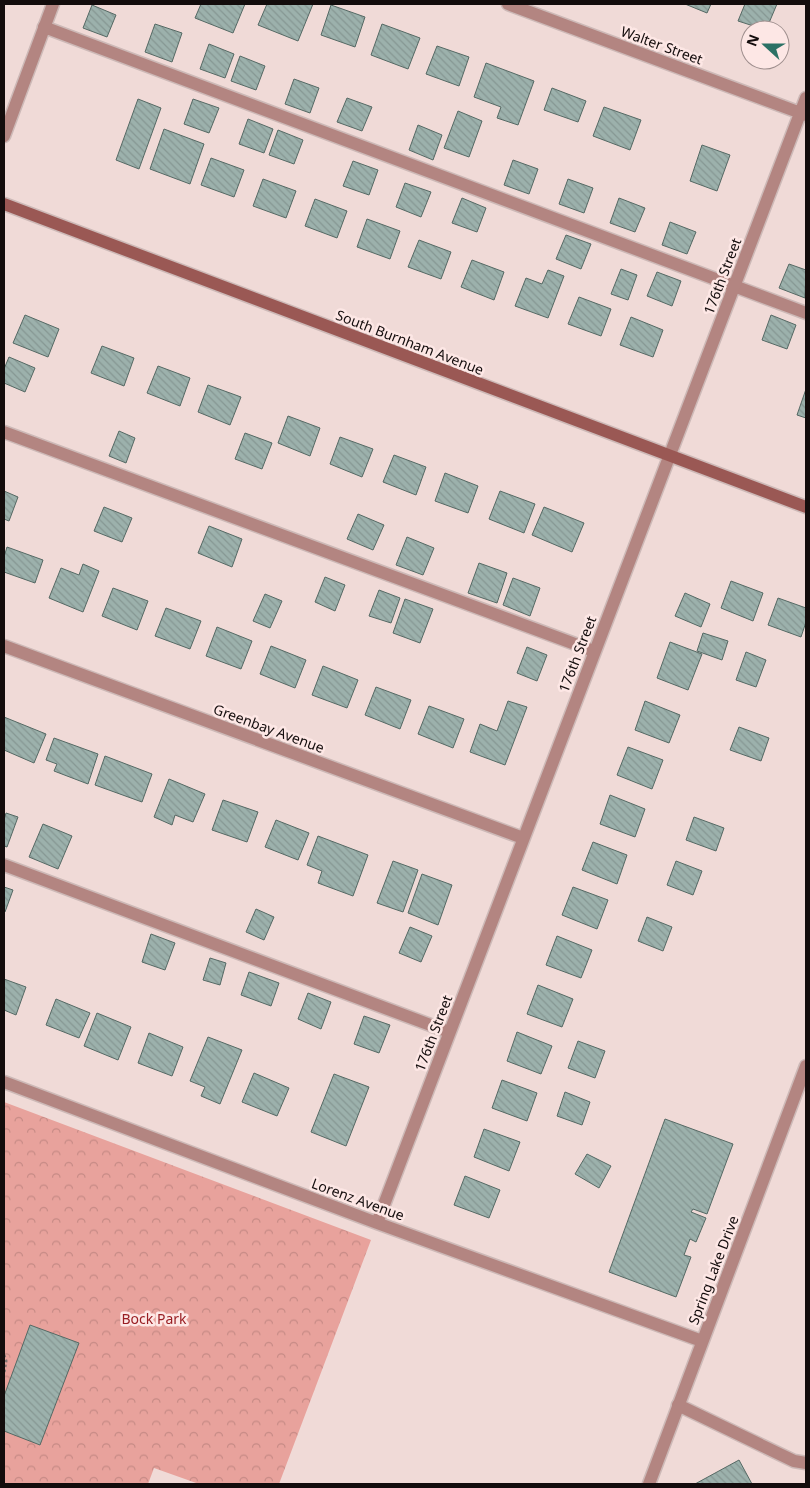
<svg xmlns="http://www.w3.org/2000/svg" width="810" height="1488" font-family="'Noto Sans',sans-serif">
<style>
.park{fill:url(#park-crowns)}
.building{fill:url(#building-back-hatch);stroke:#556964}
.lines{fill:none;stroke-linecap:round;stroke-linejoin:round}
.service-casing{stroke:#cdb9b7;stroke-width:15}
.minor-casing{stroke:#cdb9b7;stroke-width:15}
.secondary-casing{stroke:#cdb9b7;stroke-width:15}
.path{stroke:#837573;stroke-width:3;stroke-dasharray:2.5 2.5;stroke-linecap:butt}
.service{stroke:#b38581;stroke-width:12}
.minor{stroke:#b38581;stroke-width:12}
.secondary{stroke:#9a5854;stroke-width:12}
.labels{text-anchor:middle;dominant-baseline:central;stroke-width:5;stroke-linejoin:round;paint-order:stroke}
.street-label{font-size:14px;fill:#130c0c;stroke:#fde7e5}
.park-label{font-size:14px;fill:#991e23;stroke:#fde7e5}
</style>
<defs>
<pattern id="park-crowns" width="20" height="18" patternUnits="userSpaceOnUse" patternTransform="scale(1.25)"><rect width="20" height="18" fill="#e8a29c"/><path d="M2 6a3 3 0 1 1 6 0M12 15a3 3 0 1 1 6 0" fill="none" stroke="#c68a85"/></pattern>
<pattern id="building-back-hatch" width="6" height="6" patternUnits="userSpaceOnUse" patternTransform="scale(1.25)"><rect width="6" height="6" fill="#9cb1ac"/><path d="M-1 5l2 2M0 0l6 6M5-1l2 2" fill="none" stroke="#869793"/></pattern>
</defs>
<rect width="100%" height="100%" fill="#f0dad7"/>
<path class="park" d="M4,1102L371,1240L279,1484H199L154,1468L148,1484H4Z"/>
<path class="building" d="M201,4H245L233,33L195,18Z
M267,4H313L298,41L258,25Z
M685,4H711L707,13Z
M745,4H777L766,30L738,21Z
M92,5L116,15L107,37L83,28Z
M331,5L365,17L355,47L321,35Z
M155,24L182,33L172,62L145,52Z
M382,24L420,38L408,69L371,55Z
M209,44L234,54L225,78L200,69Z
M437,46L469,57L459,86L426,74Z
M240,56L265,66L256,90L231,81Z
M486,63L534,81L518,125L497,118L501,107L474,97Z
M294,79L319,88L310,113L285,104Z
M552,88L586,101L578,122L544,110Z
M347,98L372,107L362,131L337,122Z
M138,99L161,108L139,169L116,160Z
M193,99L219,108L209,133L184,124Z
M604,107L641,120L630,150L593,136Z
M458,111L482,121L469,157L444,148Z
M248,119L273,129L264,153L239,144Z
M418,125L442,135L433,160L409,150Z
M164,129L204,144L190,184L150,169Z
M278,130L303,140L294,164L269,155Z
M702,145L730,155L717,191L690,181Z
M211,158L244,170L234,197L201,185Z
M513,160L538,169L529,194L504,185Z
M353,161L378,170L369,195L343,186Z
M263,179L296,191L286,218L253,206Z
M568,179L593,188L584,213L559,204Z
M405,183L431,192L421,217L396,207Z
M462,198L486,208L477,232L452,223Z
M619,198L645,208L635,232L610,223Z
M315,199L347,211L337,238L305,226Z
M367,219L400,231L390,259L357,247Z
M670,222L696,232L687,254L662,245Z
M566,235L591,244L581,269L556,259Z
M419,240L451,252L441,279L408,267Z
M472,260L504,272L494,300L461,287Z
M789,264L806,270L805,298L779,288Z
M621,269L637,275L628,300L611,294Z
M548,270L564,276L548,318L515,306L526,278L542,284Z
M657,272L681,281L672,306L647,296Z
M579,297L611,309L601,336L568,324Z
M25,315L59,329L48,357L13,343Z
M771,315L796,325L787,349L762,340Z
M631,317L663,330L653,357L620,345Z
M102,346L134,358L124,386L91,373Z
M9,357L35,368L25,392L4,383V369Z
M158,366L190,378L180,406L147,393Z
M208,385L241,397L230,425L198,412Z
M806,389V418L797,415Z
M288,416L320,428L310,456L278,443Z
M119,431L135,438L126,463L109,456Z
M245,433L272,443L262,469L235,459Z
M340,437L373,449L362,477L330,464Z
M394,455L426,467L416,495L383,482Z
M445,473L478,486L468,513L435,501Z
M4,491L18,497L9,521L4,519Z
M500,491L535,504L524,533L489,519Z
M104,507L132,518L122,542L94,531Z
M544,507L584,523L572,552L532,535Z
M358,514L384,525L373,550L347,539Z
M209,526L242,539L232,567L198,553Z
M407,537L434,548L423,575L396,565Z
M7,547L43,560L35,583L4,572V557Z
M479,563L507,573L497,603L468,593Z
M83,564L99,571L83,612L49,598L61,568L79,575Z
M325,577L345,585L335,611L315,602Z
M513,578L540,588L530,616L503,605Z
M731,581L763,593L753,621L721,608Z
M113,588L148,601L137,630L102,616Z
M379,590L400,598L391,623L369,616Z
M685,593L710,604L701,627L675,616Z
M265,594L282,601L270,628L253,621Z
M778,598L806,608V622L801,637L768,625Z
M405,599L433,609L420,643L393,633Z
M166,608L201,621L190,649L155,636Z
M217,627L252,641L241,669L206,656Z
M703,633L728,641L722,660L697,651Z
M670,642L702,654L688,690L657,678Z
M271,646L306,660L295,688L260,674Z
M527,647L547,655L537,681L517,673Z
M746,652L766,660L756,687L736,680Z
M323,666L358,680L347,708L312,695Z
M376,687L411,700L400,729L365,715Z
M508,701L527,707L505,765L470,752L480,724L497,731Z
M645,701L680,715L669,743L635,730Z
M429,706L464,719L453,748L418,734Z
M4,717L46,734L34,763L4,750Z
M739,727L769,738L761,761L730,750Z
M54,738L98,754L88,784L54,771L57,764L46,760Z
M628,747L663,760L652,789L617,775Z
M105,756L152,774L142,802L95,785Z
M169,779L205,794L193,822L175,815L172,825L154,817Z
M610,795L645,809L635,837L600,824Z
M223,800L258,812L247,842L212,830Z
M6,813L18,817L7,847L4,846V820Z
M694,817L724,828L716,851L686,840Z
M276,820L309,833L298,860L265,847Z
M43,824L72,836L58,869L29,857Z
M318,836L368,855L353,896L318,883L322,871L307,865Z
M593,842L627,855L617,884L582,870Z
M393,861L418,870L403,912L377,903Z
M676,861L702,871L693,895L667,885Z
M422,874L452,885L438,925L408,913Z
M4,887L13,890L5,912L4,911Z
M573,887L608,900L597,929L562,915Z
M256,909L274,917L264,940L246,932Z
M647,917L672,927L663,951L638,941Z
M410,927L432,936L421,962L399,953Z
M151,934L175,943L165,970L142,962Z
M557,936L592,950L581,978L546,965Z
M210,958L226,963L220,985L203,980Z
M249,972L279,983L271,1006L241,995Z
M4,979L26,987L16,1015L4,1010Z
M538,985L573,999L562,1027L527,1014Z
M308,993L331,1002L321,1029L298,1019Z
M56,999L90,1013L79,1038L46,1025Z
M97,1013L131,1027L118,1060L84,1046Z
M364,1016L390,1025L379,1053L354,1044Z
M517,1032L552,1046L541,1074L507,1061Z
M149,1033L183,1047L172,1076L138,1063Z
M208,1037L242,1050L220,1104L201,1096L205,1087L190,1081Z
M578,1041L605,1051L595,1078L568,1068Z
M254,1073L289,1088L277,1116L242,1102Z
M334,1074L369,1087L346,1146L311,1132Z
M502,1080L537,1093L527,1121L492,1108Z
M565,1092L590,1102L582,1125L557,1116Z
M665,1119L733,1144L707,1214L693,1209L691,1212L706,1218L696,1242L690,1239L684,1255L691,1257L676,1297L609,1272Z
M484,1129L520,1142L509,1171L474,1157Z
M587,1154L611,1166L599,1188L575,1174Z
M465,1176L500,1190L489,1218L454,1205Z
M30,1325L79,1343L40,1445L4,1431V1396Z
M739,1460L752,1484H695Z"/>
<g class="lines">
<g class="service-casing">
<path id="service" d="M44,27L806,313
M4,432L594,651
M4,865L449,1032
M678,1405L794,1461L806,1463"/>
</g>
<g class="minor-casing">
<path id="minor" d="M508,4L806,115
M4,136L53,4
M4,646L523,838
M4,1082L377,1223L702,1341
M377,1223L806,98
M649,1484L806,1066"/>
</g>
<g class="secondary-casing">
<path id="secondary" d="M4,204L806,507"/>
</g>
<path class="path" d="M4,1355L6,1361L4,1373"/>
<use href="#service" class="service"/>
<use href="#minor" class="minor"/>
<use href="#secondary" class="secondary"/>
</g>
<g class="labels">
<g class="street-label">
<text transform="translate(662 45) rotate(20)">Walter Street</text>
<text transform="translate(722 276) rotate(-69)">176th Street</text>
<text transform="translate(410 342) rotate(21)">South Burnham Avenue</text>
<text transform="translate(577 654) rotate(-69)">176th Street</text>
<text transform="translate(269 728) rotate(20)">Greenbay Avenue</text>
<text transform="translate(433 1033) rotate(-69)">176th Street</text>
<text transform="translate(358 1199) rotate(20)">Lorenz Avenue</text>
<text transform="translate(713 1270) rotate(-69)">Spring Lake Drive</text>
</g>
<g class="park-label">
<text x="154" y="1318">Bock Park</text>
</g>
</g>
<rect width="810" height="1488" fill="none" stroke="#130c0c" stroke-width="10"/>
<g transform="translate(765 45) rotate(291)"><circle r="24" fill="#fde7e5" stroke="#9f8f8e"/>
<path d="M0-4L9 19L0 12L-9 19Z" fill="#2b7165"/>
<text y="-8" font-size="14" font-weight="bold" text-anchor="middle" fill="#130c0c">N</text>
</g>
</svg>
